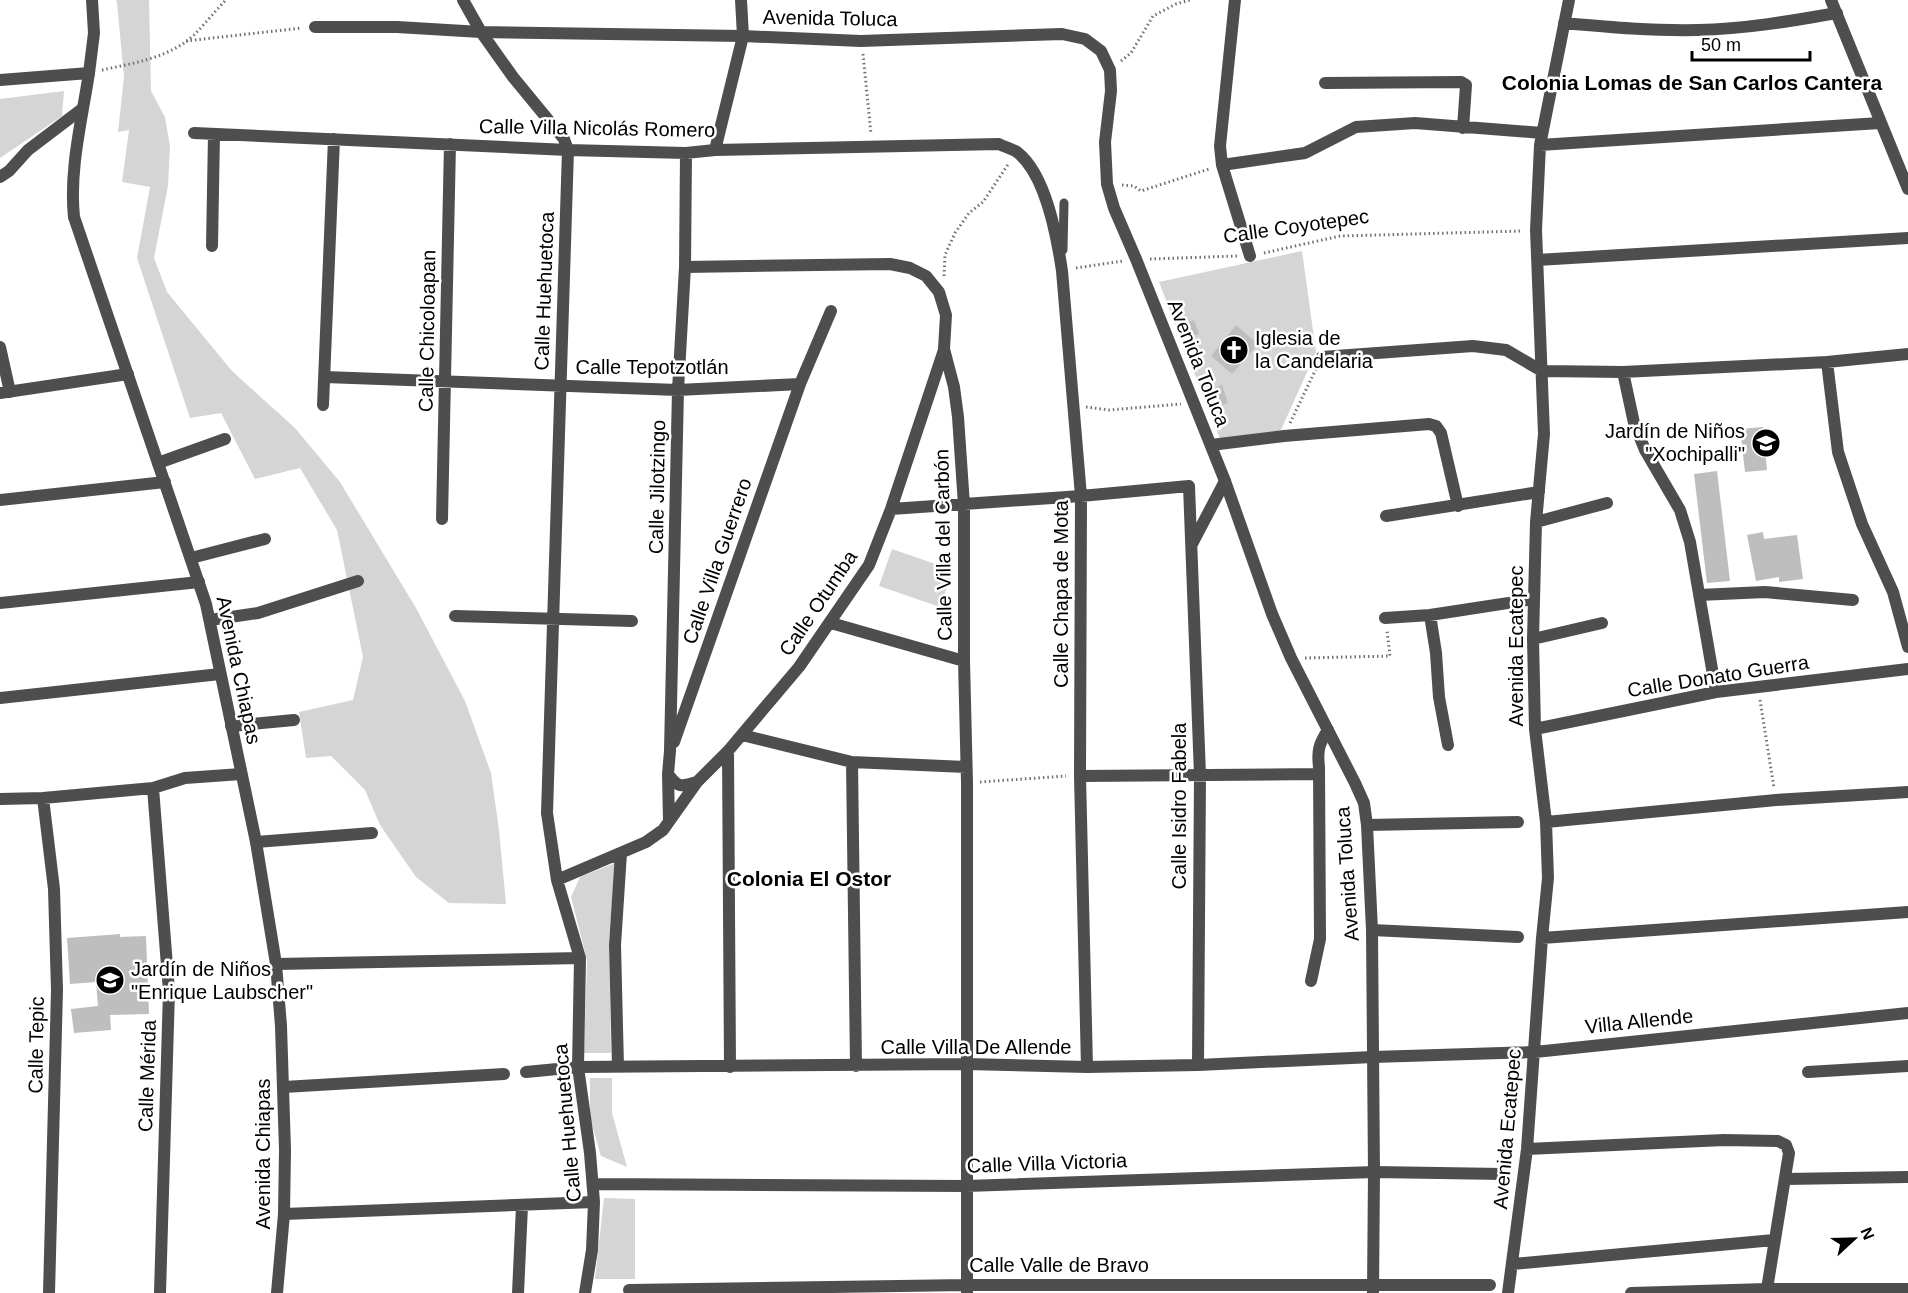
<svg xmlns="http://www.w3.org/2000/svg" width="1908" height="1293" font-family="Arial,sans-serif">
<style>
.green{fill:#d5d5d5}
.building{fill:#bebebe}
.lines{fill:none;stroke-linecap:round;stroke-linejoin:round}
.path{stroke:#707070;stroke-width:3;stroke-dasharray:1.5 3;stroke-linecap:butt}
.service{stroke:#4e4e4e;stroke-width:9}
.minor{stroke:#4e4e4e;stroke-width:12}
.tertiary{stroke:#4e4e4e;stroke-width:12}
.labels{text-anchor:middle;dominant-baseline:central;stroke-width:5;stroke-linejoin:round;paint-order:stroke}
.street-label{font-size:20px;fill:#000;stroke:#fff}
.poi-label{font-size:20px;fill:#000;stroke:#fff;text-anchor:start}
.neighbourhood-label{font-size:21px;font-weight:bold;fill:#000;stroke:#fff}
</style>
<rect width="100%" height="100%" fill="#fff"/>
<path class="green" d="M116,0H149L151,91L165,117L170,146L168,186L154,258L167,292L232,371L295,428L340,482L416,608L465,701L491,773L499,830L506,904L449,903L416,877L380,825L365,790L331,756L306,758L299,712L353,700L363,657L337,530L300,468L255,479L221,413L190,418L137,258L150,187L122,182L129,130L118,132L124,77L117,3Z
M64,91L62,116L0,158V99Z
M1302,251L1316,352L1281,430L1221,442L1159,282Z
M892,549L953,570L940,607L879,586Z
M615,863L609,941L611,1053H584L587,960L571,897L580,877Z
M590,1078H612V1113L627,1167L601,1156L590,1118Z
M604,1198L635,1199V1279H595Z"/>
<path class="building" d="M1194,320L1199,334L1186,339L1181,325Z
M1236,325L1258,344L1232,374L1211,356Z
M1222,385L1228,403L1211,409L1205,391Z
M1763,427L1767,470L1745,472L1740,429Z
M1717,471L1730,581L1707,583L1694,474Z
M1763,532L1764,539L1797,535L1803,579L1779,582V577L1756,581L1747,535Z
M120,934V937L146,936L149,1014L110,1015L111,1030L74,1033L71,1009L98,1006L96,982L70,984L67,938Z"/>
<g class="lines">
<path class="path" d="M186,41L302,28
M863,54L871,134
M1121,61L1131,53L1153,16L1176,4L1190,0
M102,70C134,63 169,58 194,35C205,24 215,11 226,0
M1122,185L1134,186L1141,191L1209,169
M1264,253L1340,236L1522,231
M1150,259L1237,256
M1076,268L1123,261
M944,276L945,255L955,233L969,213L983,202L1009,163
M1086,407L1109,410L1181,404
M1290,423L1316,369
M1305,658L1390,656L1387,631
M1760,700L1774,788
M980,782L1066,776"/>
<path class="service" d="M1063,250L1064,203"/>
<path class="minor" d="M1235,0L1220,146L1222,165L1250,256
M1831,0L1908,189
M1564,23C1609,27 1653,31 1698,30C1745,29 1791,21 1837,13
M315,27H397L481,32L513,77L564,139L568,150L547,813L557,880L580,958L578,1067L590,1153L594,1202L592,1250L585,1293
M89,73L94,33L92,0
M1325,83L1461,82L1466,85L1463,128
M194,133L568,150L686,153L715,150L999,144C1005,147 1012,149 1017,152C1046,174 1057,237 1062,271L1081,496L1080,776L1087,1067
M1540,145L1880,123
M715,150L743,36L741,0
M1222,165L1305,153L1356,127L1415,123L1542,133
M0,177L9,171L28,150L82,109
M212,246L214,134
M1537,260L1908,238
M685,267L890,264L910,268L926,276L939,292L946,315L944,349L954,387L958,417L964,505V661L967,783V1293
M0,347L10,392
M1322,357L1473,346L1506,350L1542,371L1623,372L1827,362L1908,354
M1827,362L1838,452L1862,524L1893,592L1908,647
M1623,372L1634,423L1645,450L1680,510L1690,542L1716,692
M325,377L678,390L800,384
M0,393L128,374
M323,405L334,139
M1211,445L1284,436L1429,424L1436,426L1441,433L1458,506
M158,463L225,439
M0,500L165,482
M891,509L1081,496L1189,486L1200,775L1198,1065
M1386,516L1539,492
M442,519L450,144
M1536,522L1607,503
M1192,544L1225,481
M191,558L265,539
M1699,595L1765,592L1853,600
M0,603L199,582
M1430,615L1436,653L1439,697L1448,745
M455,616L632,621
M1385,618L1430,615L1534,599
M210,620L258,613L358,581
M831,623L964,661
M1533,639L1602,623
M0,698L220,674
M231,726L294,720
M1535,729L1716,692L1908,669
M742,735L852,762L966,767
M674,742L800,384L831,311
M728,751L730,1067
M852,762L856,1066
M668,774C678,788 681,787 697,782
M1080,776L1318,774
M153,788L169,991L160,1293
M43,798L54,889L57,990L49,1293
M0,799L43,798L153,788L185,778L241,774
M669,821L668,774L670,751L678,390L685,267L686,153
M1546,822L1776,800L1908,792
M1367,825L1518,822
M256,842L372,833
M557,880L646,842L663,830L697,782L728,751L799,667L869,565L891,509L944,350
M1372,930L1518,937
M1542,938L1908,912
M276,964L580,958
M1311,981L1320,939L1319,767C1317,750 1319,744 1328,730
M618,1067L615,945L621,853
M526,1072L578,1067L967,1064L1087,1067L1198,1065L1373,1057L1535,1052L1908,1013
M1808,1072L1908,1066
M284,1087L504,1074
M1527,1149L1724,1140L1778,1141L1786,1145L1789,1153L1767,1289
M1785,1179L1908,1177
M593,1184L966,1186L1374,1172L1503,1174
M284,1214L594,1202
M1513,1264L1774,1240
M629,1290L967,1285H1490
M518,1293L522,1206
M1508,1293L1527,1149L1542,938L1548,878L1546,822L1535,729L1533,639L1536,522L1544,434L1536,230L1540,145L1569,0
M1631,1293L1767,1289H1908"/>
<path class="tertiary" d="M463,0L481,32L743,36L861,41L1062,34L1085,39L1101,51L1110,70L1111,91L1105,142L1107,184L1114,208L1136,259L1225,481L1272,614L1291,658L1355,783L1364,803L1367,825L1372,930L1374,1172L1373,1293
M0,80L89,73C82,119 69,170 74,217L206,604L256,842L276,964L281,1026L285,1150L284,1214L277,1293"/>
</g>
<defs>
<g id="church-disc" transform="scale(1.5)"><circle r="9.5" fill="#000" stroke="#fff"/><path d="M-1.2-6h2.4v3.5h3.3v2.4h-3.3V6h-2.4V-.1h-3.3v-2.4h3.3Z" fill="#fff"/></g>
<g id="school-disc" transform="scale(1.5)"><circle r="9.5" fill="#000" stroke="#fff"/><path d="M0-5L7-2L0 1L-7-2ZM-4 1L0 2.5L4 1V4Q0 6-4 4Z" fill="#fff"/></g>
</defs>
<g fill-rule="evenodd">
<use href="#church-disc" x="1234" y="350"/>
<use href="#school-disc" x="1766" y="443"/>
<use href="#school-disc" x="110" y="980"/>
</g>
<g class="labels">
<g class="street-label">
<text transform="translate(830 18) rotate(1)">Avenida Toluca</text>
<text transform="translate(597 128) rotate(1)">Calle Villa Nicolás Romero</text>
<text transform="translate(1296 226) rotate(-8)">Calle Coyotepec</text>
<text transform="translate(544 291) rotate(-88)">Calle Huehuetoca</text>
<text transform="translate(427 331) rotate(-89)">Calle Chicoloapan</text>
<text transform="translate(1199 363) rotate(68)">Avenida Toluca</text>
<text x="652" y="367">Calle Tepotzotlán</text>
<text transform="translate(657 487) rotate(-89)">Calle Jilotzingo</text>
<text transform="translate(943 545) rotate(-91)">Calle Villa del Carbón</text>
<text transform="translate(717 561) rotate(-71)">Calle Villa Guerrero</text>
<text transform="translate(1061 594) rotate(-90)">Calle Chapa de Mota</text>
<text transform="translate(818 603) rotate(-56)">Calle Otumba</text>
<text transform="translate(1516 646) rotate(-90)">Avenida Ecatepec</text>
<text transform="translate(239 670) rotate(78)">Avenida Chiapas</text>
<text transform="translate(1718 676) rotate(-9)">Calle Donato Guerra</text>
<text transform="translate(1179 806) rotate(-90)">Calle Isidro Fabela</text>
<text transform="translate(1347 874) rotate(-94)">Avenida Toluca</text>
<text transform="translate(1639 1021) rotate(-6)">Villa Allende</text>
<text transform="translate(36 1045) rotate(-89)">Calle Tepic</text>
<text x="976" y="1047">Calle Villa De Allende</text>
<text transform="translate(147 1076) rotate(-88)">Calle Mérida</text>
<text transform="translate(567 1123) rotate(-95)">Calle Huehuetoca</text>
<text transform="translate(1507 1129) rotate(-85)">Avenida Ecatepec</text>
<text transform="translate(263 1154) rotate(-90)">Avenida Chiapas</text>
<text transform="translate(1047 1163) rotate(-2)">Calle Villa Victoria</text>
<text x="1059" y="1265">Calle Valle de Bravo</text>
</g>
<g class="poi-label">
<text x="1255" y="338">Iglesia de<tspan x="1255" dy="23">la Candelaria</tspan></text>
<text x="1745" y="431" text-anchor="end">Jardín de Niños<tspan x="1745" dy="23">"Xochipalli"</tspan></text>
<text x="131" y="969">Jardín de Niños<tspan x="131" dy="23">"Enrique Laubscher"</tspan></text>
</g>
<g class="neighbourhood-label">
<text x="1692" y="82">Colonia Lomas de San Carlos Cantera</text>
<text x="809" y="878">Colonia El Ostor</text>
</g>
</g>
<g transform="translate(1854 1239) rotate(68)" stroke="#ffffff" stroke-width="4.5" paint-order="stroke">
<path d="M0-4.5L10 22L0 15L-10 22Z" fill="#000000"/>
<text y="-9" font-size="16" font-weight="bold" text-anchor="middle" fill="#000000">N</text>
</g>
<path d="M1692 51v9h118v-9" fill="none" stroke="#000000" stroke-width="3"/>
<text x="1701" y="51" font-size="18" fill="#000000" stroke="#ffffff" stroke-width="4.5" paint-order="stroke">50 m</text>
</svg>
